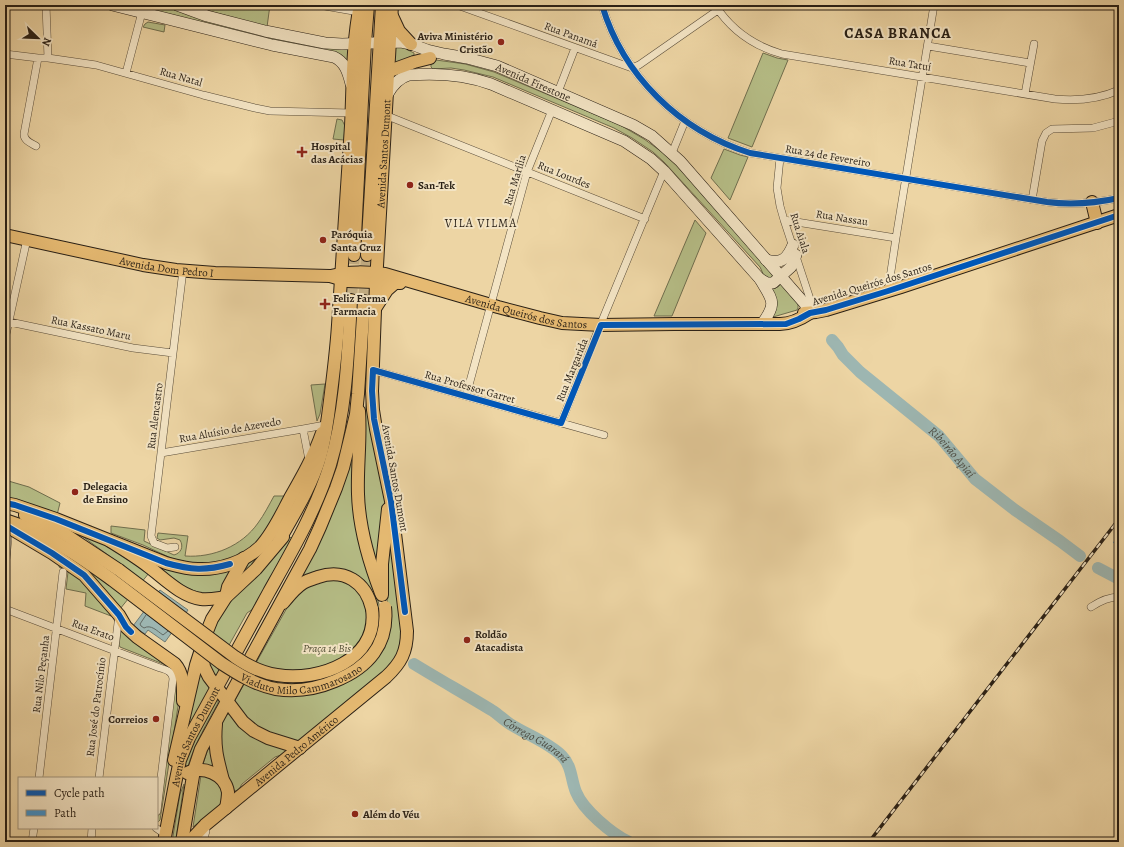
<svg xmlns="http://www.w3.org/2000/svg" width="1124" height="847" font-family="Alegreya,serif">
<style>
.green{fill:#b6be87;stroke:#6f6e4e}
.water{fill:#9db6b1;stroke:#6e7a73}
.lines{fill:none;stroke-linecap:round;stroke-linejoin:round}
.shore{stroke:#626a63;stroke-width:1}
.river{stroke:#9db6b1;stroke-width:12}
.trunk-tunnel{stroke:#c6b187;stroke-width:12;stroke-dasharray:12 6;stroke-linecap:butt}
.minor-casing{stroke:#594c39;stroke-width:8}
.secondary-casing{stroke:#281f15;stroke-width:12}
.primary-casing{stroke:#281f15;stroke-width:14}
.trunk-casing{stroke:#281f15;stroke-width:14}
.minor{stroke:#f3e4c4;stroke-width:7}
.secondary{stroke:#f3e4c4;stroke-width:11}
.primary{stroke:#e6ba72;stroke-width:12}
.trunk{stroke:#e6ba72;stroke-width:12}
.rail-casing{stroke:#281f15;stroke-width:3.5}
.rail{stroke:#f3e4c4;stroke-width:2;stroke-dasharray:6;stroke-linecap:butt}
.primary-bridge-casing{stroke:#281f15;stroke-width:14;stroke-linecap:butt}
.primary-bridge{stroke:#e6ba72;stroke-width:12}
.quiet{stroke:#3c94d3;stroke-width:5;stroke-dasharray:10 5;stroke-linecap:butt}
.cycleway-casing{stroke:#f3e4c4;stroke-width:8}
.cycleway{stroke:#0057b8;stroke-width:6}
.poi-dot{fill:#8f2418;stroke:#f3e4c4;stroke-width:1.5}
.labels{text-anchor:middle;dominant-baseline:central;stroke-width:4;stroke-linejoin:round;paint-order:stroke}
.street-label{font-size:11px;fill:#281f15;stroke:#f3e4c4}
.poi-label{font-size:11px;font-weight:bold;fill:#281f15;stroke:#f3e4c4;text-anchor:start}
.park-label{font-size:11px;font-style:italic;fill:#534f37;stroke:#f3e4c4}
.neighbourhood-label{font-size:12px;letter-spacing:1px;fill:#281f15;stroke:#f3e4c4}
.water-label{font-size:12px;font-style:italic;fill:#4b4c44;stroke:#f3e4c4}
.district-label{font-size:15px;font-weight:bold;letter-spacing:1px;fill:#281f15;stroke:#f3e4c4}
</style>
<rect width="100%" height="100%" fill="#edd5a4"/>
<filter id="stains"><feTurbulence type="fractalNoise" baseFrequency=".005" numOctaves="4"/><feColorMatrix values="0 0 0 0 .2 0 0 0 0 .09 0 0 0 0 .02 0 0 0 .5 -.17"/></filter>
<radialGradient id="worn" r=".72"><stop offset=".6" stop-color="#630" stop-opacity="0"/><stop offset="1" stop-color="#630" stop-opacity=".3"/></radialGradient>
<path class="green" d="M133,5H163L195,16L350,48L349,65L299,47Z
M191,5H270L267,27L209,11Z
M148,22L165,25L164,32L143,27L145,24Z
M393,46L402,47L414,53V55L394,64Z
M763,53L777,58L788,60L752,147L728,138Z
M436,60L465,64L494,72L620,125L644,139L662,152L677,166L775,274V278H765L760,267L664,162L653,152L632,138L614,128L493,77L464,70L451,68L433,69L431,67V64L433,61Z
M337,119L342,120L345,126L344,140L333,139Z
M724,149L740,155L748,157L730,200L711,178Z
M695,220L706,233L672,316H654Z
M781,284L798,303V308L797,310L773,317H772V289L778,287Z
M368,383L385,500V520L377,557L375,558L364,531L361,461Z
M325,384L320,414L317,421L311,385Z
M356,446L355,496L359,531L367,561L380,608L388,606C387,597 384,588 384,578C384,557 389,536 389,515L403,630L402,637L399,651L395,660L374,681L301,741C284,748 237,720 234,702L292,599C296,594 301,588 307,584C321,576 345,576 357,587C363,593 365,602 367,609L376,608C370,584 357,571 332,571C326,571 321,571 316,572C311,574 306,576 301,578C316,548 331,518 343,486C348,473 350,458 356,446Z
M5,480L29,487L60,503L57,515L5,497Z
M274,496H288C269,530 253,559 210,564C202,565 193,563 185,563L184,561L173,559L143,545L111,533V526L145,530L144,541L174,555C181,553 184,547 180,540L174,538L160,540L157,538L158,533L188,536L185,556C213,558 242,546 258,523C264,515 269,505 274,496Z
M66,527L113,546L149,573L120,609L47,542L116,589L130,571L82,536Z
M289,537L292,538L253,609L247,613L228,647V654L216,677L206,661L211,633L229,602L270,561Z
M264,552C254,563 243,576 232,585C204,609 172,578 150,562L184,571Z
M60,562L75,573L111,612V616L85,606L86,593L66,589L68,572L59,567Z
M121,629L171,665L178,677L180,694L160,820L157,823L158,816L160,813L176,676L174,671L171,667L120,647L119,645Z
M198,668L210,688L184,735Z
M216,700H218V703C207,723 195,743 188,766H186L185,764C192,741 204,721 216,700Z
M229,714L287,749V751L281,755L275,757L242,784L239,789L236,791L234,790L231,787L219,748L222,723L226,715Z
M209,746H210L216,768L203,764Z
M201,775L214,778L223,790L221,804L219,807L193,827Z
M184,784L176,839L175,842H172L180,794Z"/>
<path class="water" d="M160,590L188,610L165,642L148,630L145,634L133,626Z"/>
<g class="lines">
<path class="shore" d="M146,615L140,624L141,626L144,628C151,624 157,631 163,635L168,631"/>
<g class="river">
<path id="s1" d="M832,340L838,347L843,355L860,372L939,436L975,479L1015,510L1060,541L1080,556"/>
<path d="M1098,568L1119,579"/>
<path id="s2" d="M414,664C440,680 467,695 493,711C499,715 504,720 510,724C527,735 548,742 562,756C572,766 571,780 576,792C583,810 612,834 629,842"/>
</g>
<path class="trunk-tunnel" d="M351,300L354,255
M364,301L367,255"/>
<g class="minor-casing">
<path id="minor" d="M46,5L48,58
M319,5L359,12
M457,5L632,68L639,65L718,10
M602,5C623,76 680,131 750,153L1047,202C1070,205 1096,203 1119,198
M715,5C731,30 754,46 782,54L1055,99C1076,101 1099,99 1119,90
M928,46L1030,63
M5,54L38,58H48L96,65L203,95L255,108L270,111L351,113
M126,73L142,12
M558,92L575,48
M1025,94L1034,44
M385,115L645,219
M36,146C31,143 24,141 24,134L38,58
M672,153L685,121
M780,158L777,188L780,206L784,220L811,302L810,312
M1032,200L1042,141L1046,133L1052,129L1093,128L1119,121
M784,220L896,238
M888,291L896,238L934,5
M5,321L133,348L173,353
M5,339L27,239
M373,370L604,435
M466,396L527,172L552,110
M561,423L597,333L664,171
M303,429L309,460
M161,453L303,429L325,425
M175,547L167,548L154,543L151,536L183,270
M5,570L8,539
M1091,607C1100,601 1108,597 1119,597
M5,609L160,668C167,670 173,672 173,679L157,811
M39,778L63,572
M99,778L119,615
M156,828L166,835
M32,842L34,828
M91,842L92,828
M203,842L206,831L205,825"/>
</g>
<g class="secondary-casing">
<g id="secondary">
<path d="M112,5L272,45L334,57C345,62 348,72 351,84"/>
<path id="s3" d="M177,5L207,16L265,31L325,43L342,44L401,42L411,44L427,50L444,54L467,58L497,66L633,125L652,136L680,161L805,304L810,313"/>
<path d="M387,95C392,86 398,78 409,75C436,73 466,75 491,84L624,141L651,159L664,171L760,279C772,300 778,302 762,324"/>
<path d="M766,260C782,264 787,259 793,245"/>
<path d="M760,279L767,283H773L791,267L796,255"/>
</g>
</g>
<g class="primary-casing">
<g id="primary">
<path d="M1092,202L1097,223"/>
<path id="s4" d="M5,235L143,265L176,270L215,273L330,276L347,281L400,283"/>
<path id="s5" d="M331,276C350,271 367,272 385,274L498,307L540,318L562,323L601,325L674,324H780C791,324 801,319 810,313"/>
<path d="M804,313L816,312L826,310L901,287L1119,215"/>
<path d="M359,411C361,439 357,467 358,494C359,529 369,562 381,593"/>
<path d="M5,503L15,505L56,519L166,563C177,566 187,569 198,569C220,570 244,562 260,547C273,533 281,515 290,498C302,477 314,456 322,433"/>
<path d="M25,515L66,535L119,570"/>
<path d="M5,520C44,532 78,555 111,579"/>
<path d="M283,603C289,596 295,588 303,583C308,580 312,579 318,577C344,568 366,582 372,609"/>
</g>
</g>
<g class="trunk-casing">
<g id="trunk">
<path d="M392,16L399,31L411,44"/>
<path d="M381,74L414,62L430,58"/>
<path d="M354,255L365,43L368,5"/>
<path d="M367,255L382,5"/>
<path d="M376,307L387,290L395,283"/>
<path d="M5,525L52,553L84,575L119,615L126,627L137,637L175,664C184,674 183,688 183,701"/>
<path d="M110,541C123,549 136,557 149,567C165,579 181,596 201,599C210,600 218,598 226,597"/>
<path d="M279,541C294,514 311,487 320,457C324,444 326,430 328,416C332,385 336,356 338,325C342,259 347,192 351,126C353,85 352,45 360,5"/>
<path d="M382,595V564L388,509"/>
<path d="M226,596L228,587L244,558"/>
<path d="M202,652L204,667L209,677L243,722L254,731L268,738L300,748"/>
<path d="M216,724C214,747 217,758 223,780"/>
<path d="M174,760L196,665L206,634L212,619L226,597L256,569L283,537"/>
<path d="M187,773C203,765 225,774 228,792C228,798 227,803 226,808"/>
<path id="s6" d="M164,842L175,784L180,760L189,738C215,690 242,641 269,592C292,551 316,510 330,465C346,411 348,356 351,300"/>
<path d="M182,842L194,770L201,749L310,549L320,527L336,488L343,468L352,431L356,414L358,394L364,301"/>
<path id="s7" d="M189,842L205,825L386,677C401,663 407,652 407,631L391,501L376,429L373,410L372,391L376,283L392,5"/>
</g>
</g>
<use href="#minor" class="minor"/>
<use href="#secondary" class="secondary"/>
<use href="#primary" class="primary"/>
<use href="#trunk" class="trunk"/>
<g class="rail-casing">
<path id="rail" d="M869,842L1119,519"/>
</g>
<use href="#rail" class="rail"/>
<g class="primary-bridge-casing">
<g id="primary-bridge">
<path d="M119,570L235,657C248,666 262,673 277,675C319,682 379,660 372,609"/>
<path id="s8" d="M111,579L221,663C238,674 255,685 276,689C296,692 316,689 335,681C368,668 389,644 385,607"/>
</g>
</g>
<use href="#primary-bridge" class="primary-bridge"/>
<path class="quiet" d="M1115,544L1119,539"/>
<g class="cycleway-casing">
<path id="cycleway" d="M602,5C623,76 680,131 750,153L1047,202C1070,205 1096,203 1119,198
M5,503L15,505L56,519L166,563C191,570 205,571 230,564
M5,525L52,553L84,575L119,615L126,627L131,632
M405,612L391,501L374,419L372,391L373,370L561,423L601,325L786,324L799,319L810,313L826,310L888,291L1119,215"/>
</g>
<use href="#cycleway" class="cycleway"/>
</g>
<g class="poi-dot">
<circle cx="501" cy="42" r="4"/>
<path d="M300 146h4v4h4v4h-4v4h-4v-4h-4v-4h4z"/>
<circle cx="410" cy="185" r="4"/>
<circle cx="323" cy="240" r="4"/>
<path d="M323 298h4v4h4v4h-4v4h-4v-4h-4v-4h4z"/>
<circle cx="75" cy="492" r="4"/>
<circle cx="467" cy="640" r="4"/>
<circle cx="156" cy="719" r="4"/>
<circle cx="355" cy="814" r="4"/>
</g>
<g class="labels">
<g class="street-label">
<text transform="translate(571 35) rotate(20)">Rua Panamá</text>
<text transform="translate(910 64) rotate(9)">Rua Tatuí</text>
<text transform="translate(181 77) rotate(16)">Rua Natal</text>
<text stroke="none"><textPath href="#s3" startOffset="368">Avenida Firestone</textPath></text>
<text stroke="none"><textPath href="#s7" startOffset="790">Avenida Santos Dumont</textPath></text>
<text transform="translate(828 156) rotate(10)">Rua 24 de Fevereiro</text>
<text transform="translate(564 175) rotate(22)">Rua Lourdes</text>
<text transform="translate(515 180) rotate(-73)">Rua Marília</text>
<text transform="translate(842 218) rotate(9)">Rua Nassau</text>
<text transform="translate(800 233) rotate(72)">Rua Aiala</text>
<text stroke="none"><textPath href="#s4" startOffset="165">Avenida Dom Pedro I</textPath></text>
<text transform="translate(872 284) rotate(-17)">Avenida Queirós dos Santos</text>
<text stroke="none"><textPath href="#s5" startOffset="201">Avenida Queirós dos Santos</textPath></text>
<text transform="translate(91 328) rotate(12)">Rua Kassato Maru</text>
<text transform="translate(572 370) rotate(-68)">Rua Margarida</text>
<text transform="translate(470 387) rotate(16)">Rua Professor Garret</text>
<text transform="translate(155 416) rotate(-83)">Rua Alencastro</text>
<text transform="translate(230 430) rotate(-10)">Rua Aluísio de Azevedo</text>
<text transform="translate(395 478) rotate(80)">Avenida Santos Dumont</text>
<text transform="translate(93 630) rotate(20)">Rua Erato</text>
<text stroke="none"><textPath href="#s8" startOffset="226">Viaduto Milo Cammarosano</textPath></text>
<text transform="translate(41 674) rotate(-83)">Rua Nilo Peçanha</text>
<text transform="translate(96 707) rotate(-83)">Rua José do Patrocínio</text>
<text stroke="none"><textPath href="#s6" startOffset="111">Avenida Santos Dumont</textPath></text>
<text stroke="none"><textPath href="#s7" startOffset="141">Avenida Pedro Américo</textPath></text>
</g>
<g class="poi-label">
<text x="493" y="36" text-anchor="end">Aviva Ministério<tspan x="493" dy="13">Cristão</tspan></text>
<text x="311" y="146">Hospital<tspan x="311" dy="13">das Acácias</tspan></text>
<text x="418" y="185">San-Tek</text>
<text x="331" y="234">Paróquia<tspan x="331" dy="13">Santa Cruz</tspan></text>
<text x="333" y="298">Feliz Farma<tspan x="333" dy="13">Farmacia</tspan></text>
<text x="83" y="486">Delegacia<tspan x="83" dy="13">de Ensino</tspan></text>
<text x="475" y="634">Roldão<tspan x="475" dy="13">Atacadista</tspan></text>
<text x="148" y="719" text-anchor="end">Correios</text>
<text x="363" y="814">Além do Véu</text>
</g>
<g class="park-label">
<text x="327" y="648">Praça 14 Bis</text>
</g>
<g class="neighbourhood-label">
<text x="481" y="223">VILA VILMA</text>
</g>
<g class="water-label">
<text stroke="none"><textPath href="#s1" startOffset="165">Ribeirão Apiaí</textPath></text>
<text stroke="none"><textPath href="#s2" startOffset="144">Córrego Guarará</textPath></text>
</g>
<g class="district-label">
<text x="898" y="33">CASA BRANCA</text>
</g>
</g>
<rect width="1124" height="847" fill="none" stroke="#edd5a4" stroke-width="20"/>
<rect x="6" y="6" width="1112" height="835" fill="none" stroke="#281f15" stroke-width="2"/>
<rect x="10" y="10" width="1104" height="827" fill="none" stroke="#281f15"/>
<rect x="18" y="777" width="140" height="52" fill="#f3e4c4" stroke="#a2957e"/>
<rect x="26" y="790" width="20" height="6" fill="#0057b8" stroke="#a2957e"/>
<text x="54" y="797" font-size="12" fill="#281f15">Cycle path</text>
<rect x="26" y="810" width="20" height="6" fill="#3c94d3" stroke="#a2957e"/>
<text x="54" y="817" font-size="12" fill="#281f15">Path</text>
<g transform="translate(38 38) rotate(113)" stroke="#f3e4c4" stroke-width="3" paint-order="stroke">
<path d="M0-3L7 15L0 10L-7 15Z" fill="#281f15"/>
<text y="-6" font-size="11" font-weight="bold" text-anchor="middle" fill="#281f15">N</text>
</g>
<rect width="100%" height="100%" filter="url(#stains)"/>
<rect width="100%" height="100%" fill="url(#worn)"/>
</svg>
